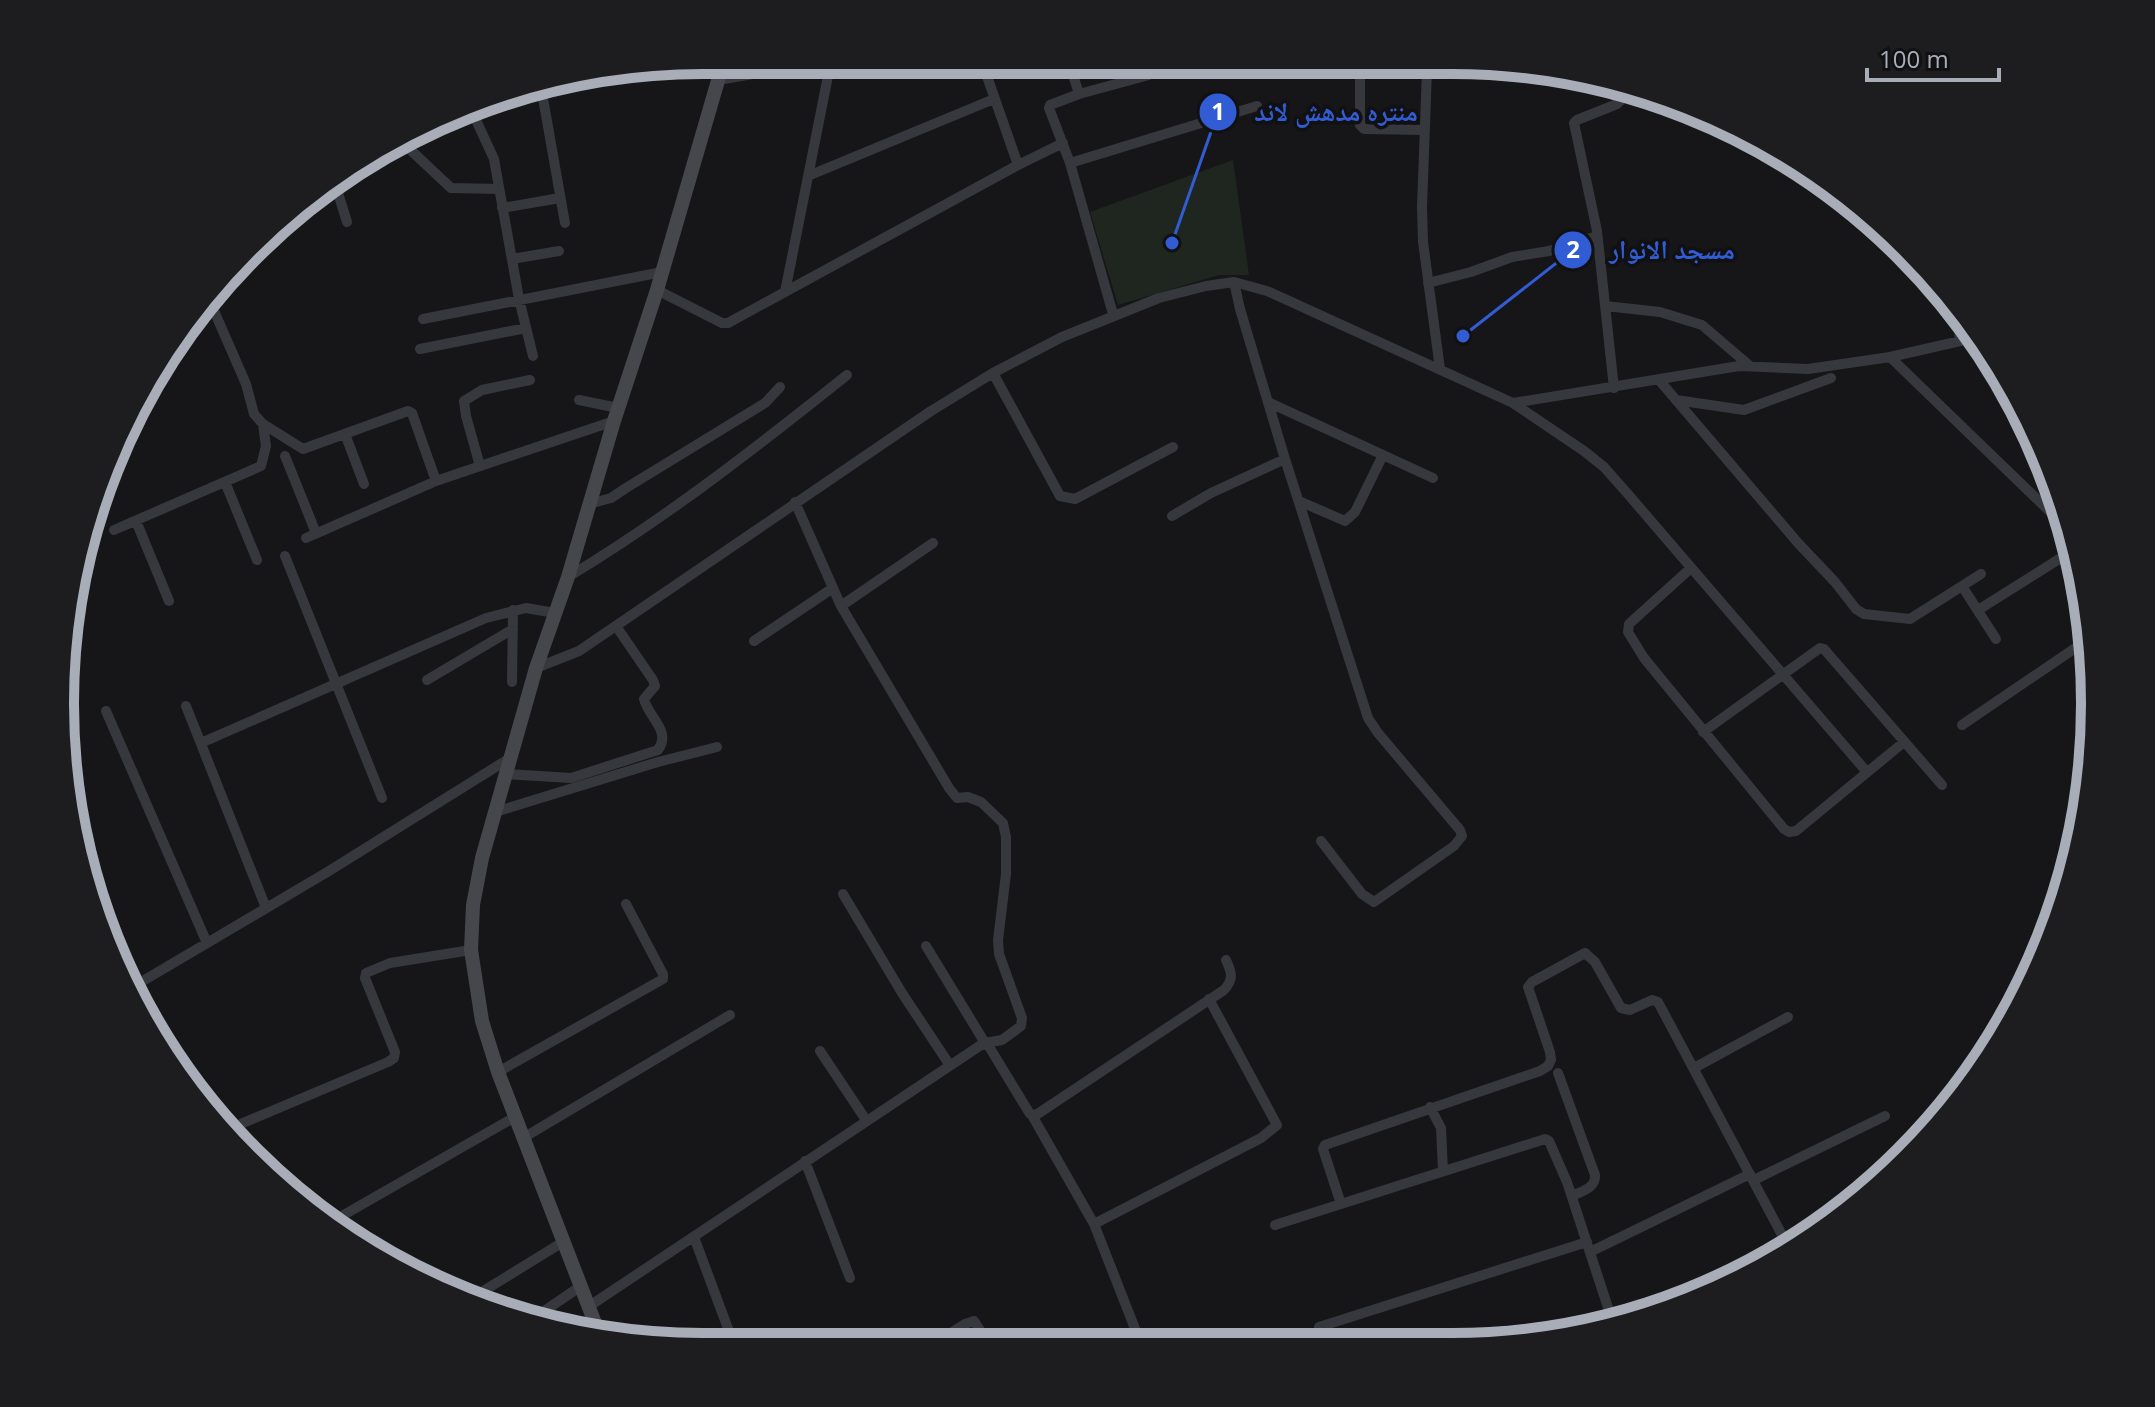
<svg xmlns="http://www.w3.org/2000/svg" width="2155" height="1407" font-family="'Open Sans','Noto Naskh Arabic',sans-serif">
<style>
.green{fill:#1e261f}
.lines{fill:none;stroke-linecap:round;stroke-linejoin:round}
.minor{stroke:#37383d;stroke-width:10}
.secondary{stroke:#45474d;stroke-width:14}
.rim{fill:none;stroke:#a8adb8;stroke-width:10}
.leader{fill:none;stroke:#325cd3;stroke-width:3}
.callout-dot{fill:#325cd3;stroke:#111113;stroke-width:3}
.mark-label{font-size:24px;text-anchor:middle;font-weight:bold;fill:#fff}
.callout-label{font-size:26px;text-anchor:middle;font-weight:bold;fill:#325cd3;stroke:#111113;stroke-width:7;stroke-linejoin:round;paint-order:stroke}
</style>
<rect width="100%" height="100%" fill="#161618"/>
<path class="green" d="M1233,160L1249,275H1219L1118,305L1090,212Z"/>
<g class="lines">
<path class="minor" d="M1069,62L1079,94
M1360,64V125L1364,129L1424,130
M1438,65L1427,70L1422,207L1423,242L1440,369
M718,80L830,61
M541,87L565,223
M470,107L494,159L519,299L533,356
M401,141L451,188L499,189
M1070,163L1049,108L1050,105L1079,94L1149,75L1153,70L1152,63
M1018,165L1063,143
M808,176L994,99
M334,180L347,222
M502,208L560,198
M1884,229L1903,249
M512,259L559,251
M1234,282L1240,309L1285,459L1368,718L1378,733L1460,830L1462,836L1454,846L1374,902L1362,894L1321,841
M1428,283L1471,272L1512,257L1549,251L1597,236
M657,290L722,323H728L1018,165L982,62
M785,292L831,61
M208,297L246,384L254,414L263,424L303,449L408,411L412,413L436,481L614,421
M1605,306L1660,312L1702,325L1750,366
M1957,306L1960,341
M1113,314L1070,163L1257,106
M423,319L662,272
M420,349L526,328
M1890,357L1978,337
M993,373L1060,496L1075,499L1173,447
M1659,380L1798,543L1835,582L1856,609L1864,614L1910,619L1981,574
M1614,388L1597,231L1574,123L1577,120L1617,104L1624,97V92
M579,400L618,408
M1676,400L1744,410L1831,378
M1268,402L1433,478
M1513,403L1739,366L1808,369L1890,357L2071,532
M345,434L364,484
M285,456L316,533
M480,466L466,416L464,401L482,390L530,380
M225,482L257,560
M1299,501L1345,521L1355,512L1383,455
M795,502L841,606L949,788L957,798L968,797L981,802L1003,823L1006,837V874L998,940L999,954L1022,1018L1021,1026L1002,1040L985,1043L926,946
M589,504L611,498L626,488L765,403L780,387
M1172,516L1211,493L1285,459
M136,521L169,601
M114,530L261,466L266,446L263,424
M306,538L436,481
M285,556L382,798
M1691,568L1629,624L1628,632L1644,658L1784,829L1789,832L1796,831L1904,742
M568,577C666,518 757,447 847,375
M1962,586L1996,639
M841,606L933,543
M1978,610L2075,549
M754,641L833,588
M536,668L579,651L931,411L993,373L1062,337L1159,298L1206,286L1234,282L1267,291L1513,403L1584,451L1604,467L1627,493L1866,771
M427,680L513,629
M512,682L513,610
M186,706L266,908
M106,711L207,943
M1962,725L2090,638
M1703,732L1820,648L1824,649L1942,785
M201,743L486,618L526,608L555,613
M506,774L571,778L658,750C672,731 648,717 644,699L655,686L653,680L616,626
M495,812L658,762L717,747
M843,894L902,993L949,1064
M131,988L329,871L510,758
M820,1051L866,1120
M1694,1068L1788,1017
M498,1072L663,979V974L626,904
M1558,1073L1595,1175C1596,1188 1582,1191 1572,1196
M1430,1107L1441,1128L1443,1171
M1033,1117L1094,1224L1141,1344
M231,1128L388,1062L394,1058L395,1052L365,978L366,973L390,963L471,950
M523,1138L730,1015
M805,1161L850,1278
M1754,1180L1885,1116
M1341,1204L1323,1149L1325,1145L1540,1071L1548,1066L1551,1060L1550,1052L1528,987L1532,982L1585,953L1595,962L1621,1008L1630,1010L1652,1000L1658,1002L1789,1248
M333,1221L515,1117
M1094,1224L1261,1138L1277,1125L1209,999
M1275,1225L1545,1139L1549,1141L1567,1182L1614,1326
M694,1237L733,1342
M1590,1252L1750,1174
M467,1301L563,1242
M588,1307L981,1045H988L1030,1114L1036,1115L1224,990C1234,979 1232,973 1226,960
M534,1318L581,1286
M1319,1327L1587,1242
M935,1343L965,1324L974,1321L988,1343
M1247,1344L1267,1335"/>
<path class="secondary" d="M600,1336L498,1072L482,1021L471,950L473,905L482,858L536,668L568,577L614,421L657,290L724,60"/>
</g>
<path d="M0 0H2155V1407H0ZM703 74H1452A629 629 0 0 1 2081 703V704A629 629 0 0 1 1452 1333H703A629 629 0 0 1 74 704V703A629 629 0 0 1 703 74Z" fill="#1d1d20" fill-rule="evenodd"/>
<path class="rim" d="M703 74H1452A629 629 0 0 1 2081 703V704A629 629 0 0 1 1452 1333H703A629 629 0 0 1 74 704V703A629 629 0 0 1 703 74Z"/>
<path class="leader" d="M1172 243L1218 112M1463 336L1573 250"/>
<g class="callout-dot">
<circle cx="1172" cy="243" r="8"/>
<circle cx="1463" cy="336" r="8"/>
<circle cx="1218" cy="112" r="20"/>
<circle cx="1573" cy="250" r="20"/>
</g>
<g class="mark-label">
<text x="1218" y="120">1</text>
<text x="1573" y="258">2</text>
</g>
<g class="callout-label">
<text x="1336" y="121">منتره مدهش لاند</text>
<text x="1672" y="259">مسجد الانوار</text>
</g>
<path d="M1867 68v12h132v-12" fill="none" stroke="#a8adb8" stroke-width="4"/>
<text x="1879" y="68" font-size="24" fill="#a8adb8" stroke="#111113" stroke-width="6" paint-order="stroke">100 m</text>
</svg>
